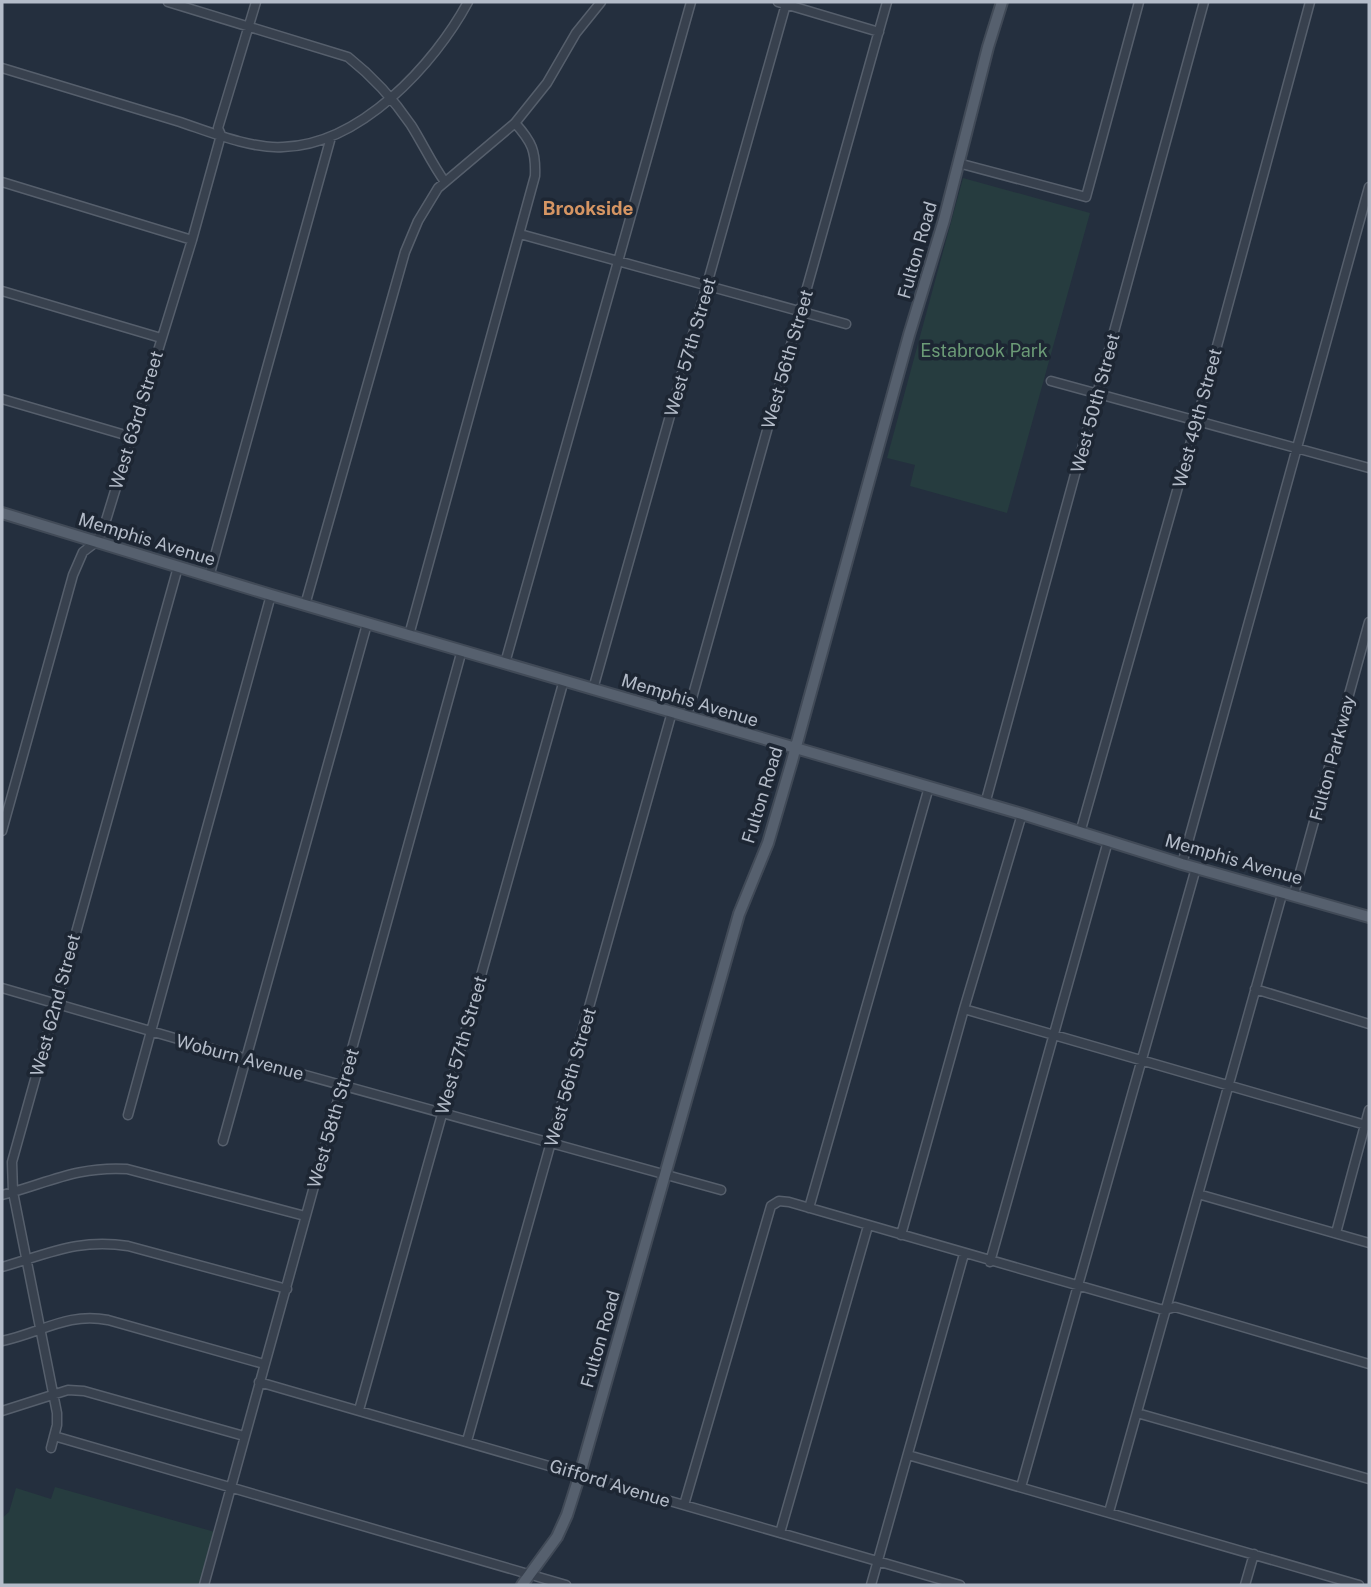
<svg xmlns="http://www.w3.org/2000/svg" width="1371" height="1587" font-family="'Public Sans',sans-serif">
<style>
.green{fill:#263c3f}
.lines{fill:none;stroke-linecap:round;stroke-linejoin:round}
.minor-casing{stroke:#565f6c;stroke-width:11}
.major-casing{stroke:#414a57;stroke-width:14}
.minor{stroke:#38414e;stroke-width:8}
.major{stroke:#56606e;stroke-width:10}
.labels{text-anchor:middle;dominant-baseline:central;stroke-width:7;stroke-linejoin:round;paint-order:stroke}
.street-label{font-size:18px;fill:#b4bcc9;stroke:#1d2633}
.park-label{font-size:18px;fill:#6b9a76;stroke:#1d2633}
.neighbourhood-label{font-size:19px;font-weight:bold;fill:#d59563;stroke:#1d2633}
</style>
<rect width="100%" height="100%" fill="#242f3e"/>
<path class="green" d="M963,178L1090,213L1007,513L910,486L915,465L887,458Z
M55,1487L215,1532L200,1585H2V1518L9,1512L16,1488L51,1499Z"/>
<g class="lines">
<g class="minor-casing">
<path id="minor" d="M168,2L348,57C372,76 394,100 411,125C423,144 432,164 445,182
M778,2L879,32
M2,68C61,86 121,104 180,122C210,132 251,149 283,147C360,145 434,65 468,2
M958,163L1086,197L1139,2
M2,182L192,240
M520,234L846,324
M2,291L161,338
M1051,381L1369,468
M2,399L132,437
M209,577L331,137
M305,605L405,252L418,221L438,188L515,123L547,83L576,33L601,2
M409,635L535,176C536,151 532,142 515,123
M505,663L691,2
M593,689L786,4
M687,716L887,2
M985,804L1204,2
M2,831L73,575L83,552L96,542L103,530L192,240L221,135L218,128L256,2
M1080,833L1197,420L1310,2
M1182,864L1369,187
M1294,894L1369,622
M2,988L247,1059L721,1190
M1255,989L1369,1024
M964,1009L1369,1126
M128,1115L271,595
M223,1141L367,624
M1198,1194L1369,1243
M2,1195C48,1183 77,1166 127,1169L305,1216
M809,1208L929,787
M1336,1233L1369,1110
M901,1235L964,1009L1022,814
M990,1262L1108,841
M2,1267C48,1254 79,1238 128,1246L287,1289
M2,1341C41,1333 67,1312 108,1320L264,1364
M259,1382L960,1585
M359,1410L564,680
M2,1411L68,1390L84,1391L244,1436
M1137,1413L1369,1479
M54,1436L566,1585
M467,1441L672,712
M51,1448L57,1425V1413L13,1192L12,1162L178,567
M908,1455L1359,1585
M1021,1487L1196,868
M684,1505L771,1206L779,1201L789,1202L1160,1309L1165,1310L1175,1307L1369,1364
M1109,1512L1283,891
M780,1533L868,1226
M204,1585L462,650
M871,1585L964,1254
M1245,1585L1254,1554"/>
</g>
<g class="major-casing">
<path id="major" d="M2,513L271,595L1022,814L1182,864L1369,917
M522,1585L557,1537L567,1515L580,1474L739,914L768,843L792,761L909,335L944,220L988,47L1002,2"/>
</g>
<use href="#minor" class="minor"/>
<use href="#major" class="major"/>
</g>
<g class="labels">
<g class="street-label">
<text transform="translate(917 250) rotate(-74)">Fulton Road</text>
<text transform="translate(690 347) rotate(-74)">West 57th Street</text>
<text transform="translate(787 359) rotate(-74)">West 56th Street</text>
<text transform="translate(1095 403) rotate(-75)">West 50th Street</text>
<text transform="translate(1197 418) rotate(-75)">West 49th Street</text>
<text transform="translate(136 420) rotate(-73)">West 63rd Street</text>
<text transform="translate(147 539) rotate(17)">Memphis Avenue</text>
<text transform="translate(690 700) rotate(17)">Memphis Avenue</text>
<text transform="translate(1332 758) rotate(-75)">Fulton Parkway</text>
<text transform="translate(762 795) rotate(-73)">Fulton Road</text>
<text transform="translate(1234 859) rotate(16)">Memphis Avenue</text>
<text transform="translate(55 1005) rotate(-75)">West 62nd Street</text>
<text transform="translate(461 1045) rotate(-74)">West 57th Street</text>
<text transform="translate(240 1057) rotate(15)">Woburn Avenue</text>
<text transform="translate(570 1077) rotate(-74)">West 56th Street</text>
<text transform="translate(333 1118) rotate(-74)">West 58th Street</text>
<text transform="translate(600 1339) rotate(-74)">Fulton Road</text>
<text transform="translate(610 1483) rotate(17)">Gifford Avenue</text>
</g>
<g class="park-label">
<text x="984" y="350">Estabrook Park</text>
</g>
<g class="neighbourhood-label">
<text x="588" y="208">Brookside</text>
</g>
</g>
<rect width="1371" height="1587" fill="none" stroke="#b4bcc9" stroke-width="7"/>
</svg>
